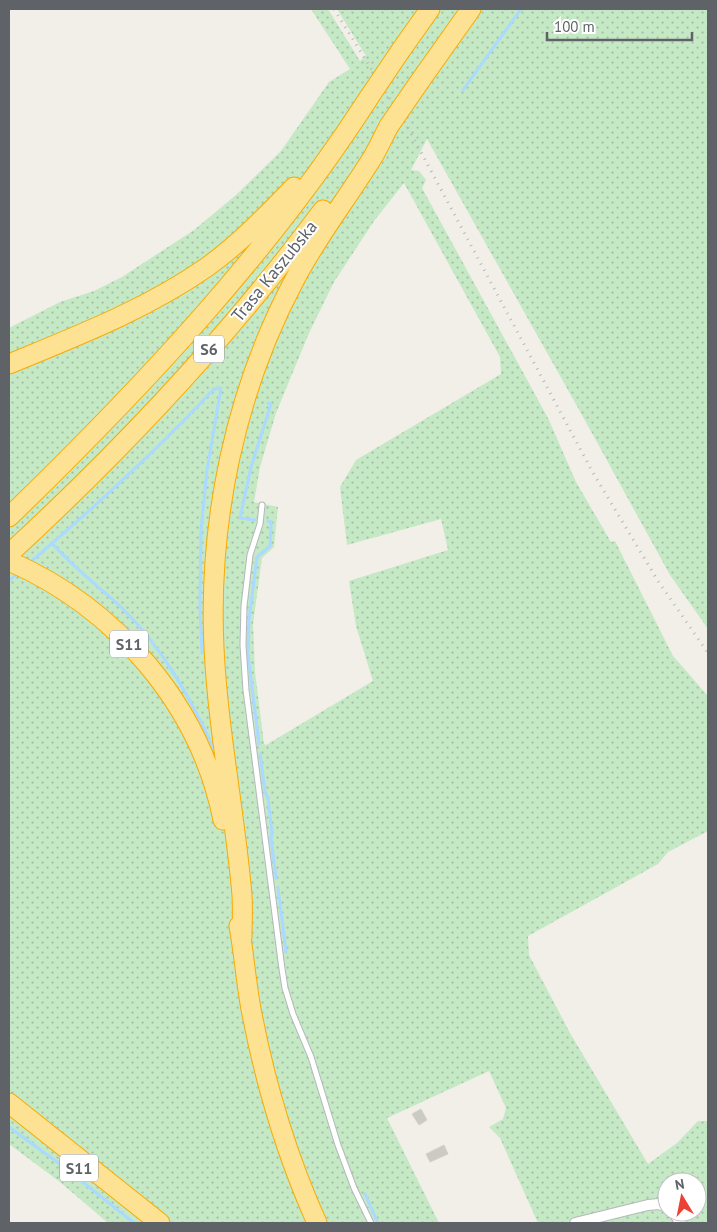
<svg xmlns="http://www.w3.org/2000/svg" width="717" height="1232" font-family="'PT Sans',sans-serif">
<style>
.grass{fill:url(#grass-dots);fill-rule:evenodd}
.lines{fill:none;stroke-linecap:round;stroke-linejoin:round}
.stream{stroke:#aadaff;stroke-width:3}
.building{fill:#cccac5;stroke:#d6d1c6}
.service-casing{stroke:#b5b8bc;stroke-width:7}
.minor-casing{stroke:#b5b8bc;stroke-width:12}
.motorway-casing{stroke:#f9ab00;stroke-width:21}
.service{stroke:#fff;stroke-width:5}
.minor{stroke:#fff;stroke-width:10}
.motorway{stroke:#fde293;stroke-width:19}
.rail{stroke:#b6b7b8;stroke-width:3;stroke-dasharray:1 6;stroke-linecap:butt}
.motorway-bridge-casing{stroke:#f9ab00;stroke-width:21;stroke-linecap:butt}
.motorway-bridge{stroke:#fde293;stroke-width:19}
.labels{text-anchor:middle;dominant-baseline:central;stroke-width:4;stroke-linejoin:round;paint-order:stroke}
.shield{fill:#fff;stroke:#8f9295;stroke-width:1}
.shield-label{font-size:16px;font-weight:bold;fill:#5f6368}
.street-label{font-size:18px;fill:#5f6368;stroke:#fff}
</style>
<defs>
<pattern id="grass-dots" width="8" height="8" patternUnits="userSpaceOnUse" patternTransform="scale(1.25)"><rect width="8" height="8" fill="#c5e8c5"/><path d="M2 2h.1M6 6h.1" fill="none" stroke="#a3c0a4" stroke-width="1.8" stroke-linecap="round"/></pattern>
</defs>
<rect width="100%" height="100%" fill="#f1efe8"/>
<path class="grass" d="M311,9H328L360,61L366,56L337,9H708V629L670,575L582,415L427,139L411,170L419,171L426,180L422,188L548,418L576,482L611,542L615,541L673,656L708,696V831L668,852L658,864L528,936L529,955L570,1033L648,1164L677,1143L698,1121H708V1223H685L679,1212H697V1182H667V1197L563,1223H538L500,1138L489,1127L503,1119L506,1108L489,1071L387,1118L439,1223H108L60,1182L9,1144V328L60,302L94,291L122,277L194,230L236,195L281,151L329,82L350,69ZM404,183L500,357L501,374L356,460L340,487L347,545L441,519L448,550L349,581L356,626L373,681L266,745L264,744L255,672L253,624L262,558L274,547L278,507L254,502L260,467L276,413L309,333L334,282L374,221Z
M649,1207L667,1211L678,1223H584Z"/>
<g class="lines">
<path class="stream" d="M463,90L521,9
M255,520L240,518L251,467L271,404L268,403
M52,543C73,568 99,586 122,608C162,647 190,697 213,747
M28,564C93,509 156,451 214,389L221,388L207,470L201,530L200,608L202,653
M9,581L18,573
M259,744L248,655L249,619L257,557L270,546L271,525V522L268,521
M260,754L265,792L268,798L272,833L271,838L276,878
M278,888L286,952
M9,1127L64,1167L134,1223
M365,1194L378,1223"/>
</g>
<path class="building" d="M421,1109L427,1120L419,1125L412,1114Z
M444,1145L448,1154L430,1162L426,1154Z"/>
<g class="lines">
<g class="service-casing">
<path id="service" d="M262,505L260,524L250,555L244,606L243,645L246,690L282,969L285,988L293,1014L311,1057L338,1145L354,1188L371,1223"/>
</g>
<g class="minor-casing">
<path id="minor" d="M673,1212L681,1223
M575,1223L648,1205L659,1204L667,1207"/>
</g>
<g class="motorway-casing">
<path id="motorway" d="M401,50L430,9
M420,81L471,9
M9,364C77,336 147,309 207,267C239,244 267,215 294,187
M9,517C142,388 270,252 370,96
M9,554C123,449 230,335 323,210
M9,561C116,608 200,704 223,820
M239,926C244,953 246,982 251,1009C265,1083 286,1154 317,1223
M242,938C242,924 243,910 242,895C235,813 218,731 214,648C208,522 235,391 295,279C317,237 346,200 371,160C378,149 383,137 389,126
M9,1103L160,1223"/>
</g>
<use href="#service" class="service"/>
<use href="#minor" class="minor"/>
<use href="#motorway" class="motorway"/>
<path class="rail" d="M334,9L408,128L592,471L658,581L708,653"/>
<g class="motorway-bridge-casing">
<path id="motorway-bridge" d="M370,96L401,50
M389,126L420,81"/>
</g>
<use href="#motorway-bridge" class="motorway-bridge"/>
</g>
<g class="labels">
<g class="shield">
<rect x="194" y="335.5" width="30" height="27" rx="4"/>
<rect x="110" y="630.5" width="38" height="27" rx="4"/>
<rect x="60" y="1154.5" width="38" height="27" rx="4"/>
</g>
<g class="shield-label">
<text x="209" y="349">S6</text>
<text x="129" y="644">S11</text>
<text x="79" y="1168">S11</text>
</g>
<g class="street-label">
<text transform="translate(274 271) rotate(-51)">Trasa Kaszubska</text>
</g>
</g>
<rect width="717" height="1232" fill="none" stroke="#5f6368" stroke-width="20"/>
<g transform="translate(682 1197) rotate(350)"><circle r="24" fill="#ffffff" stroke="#bfc1c3"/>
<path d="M0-4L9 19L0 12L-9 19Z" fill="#ea4335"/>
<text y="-8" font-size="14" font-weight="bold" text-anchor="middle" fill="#5f6368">N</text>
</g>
<path d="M547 32v8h145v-8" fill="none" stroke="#5f6368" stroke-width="2.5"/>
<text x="554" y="32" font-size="15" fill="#5f6368" stroke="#ffffff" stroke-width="4" paint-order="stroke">100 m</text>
</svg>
